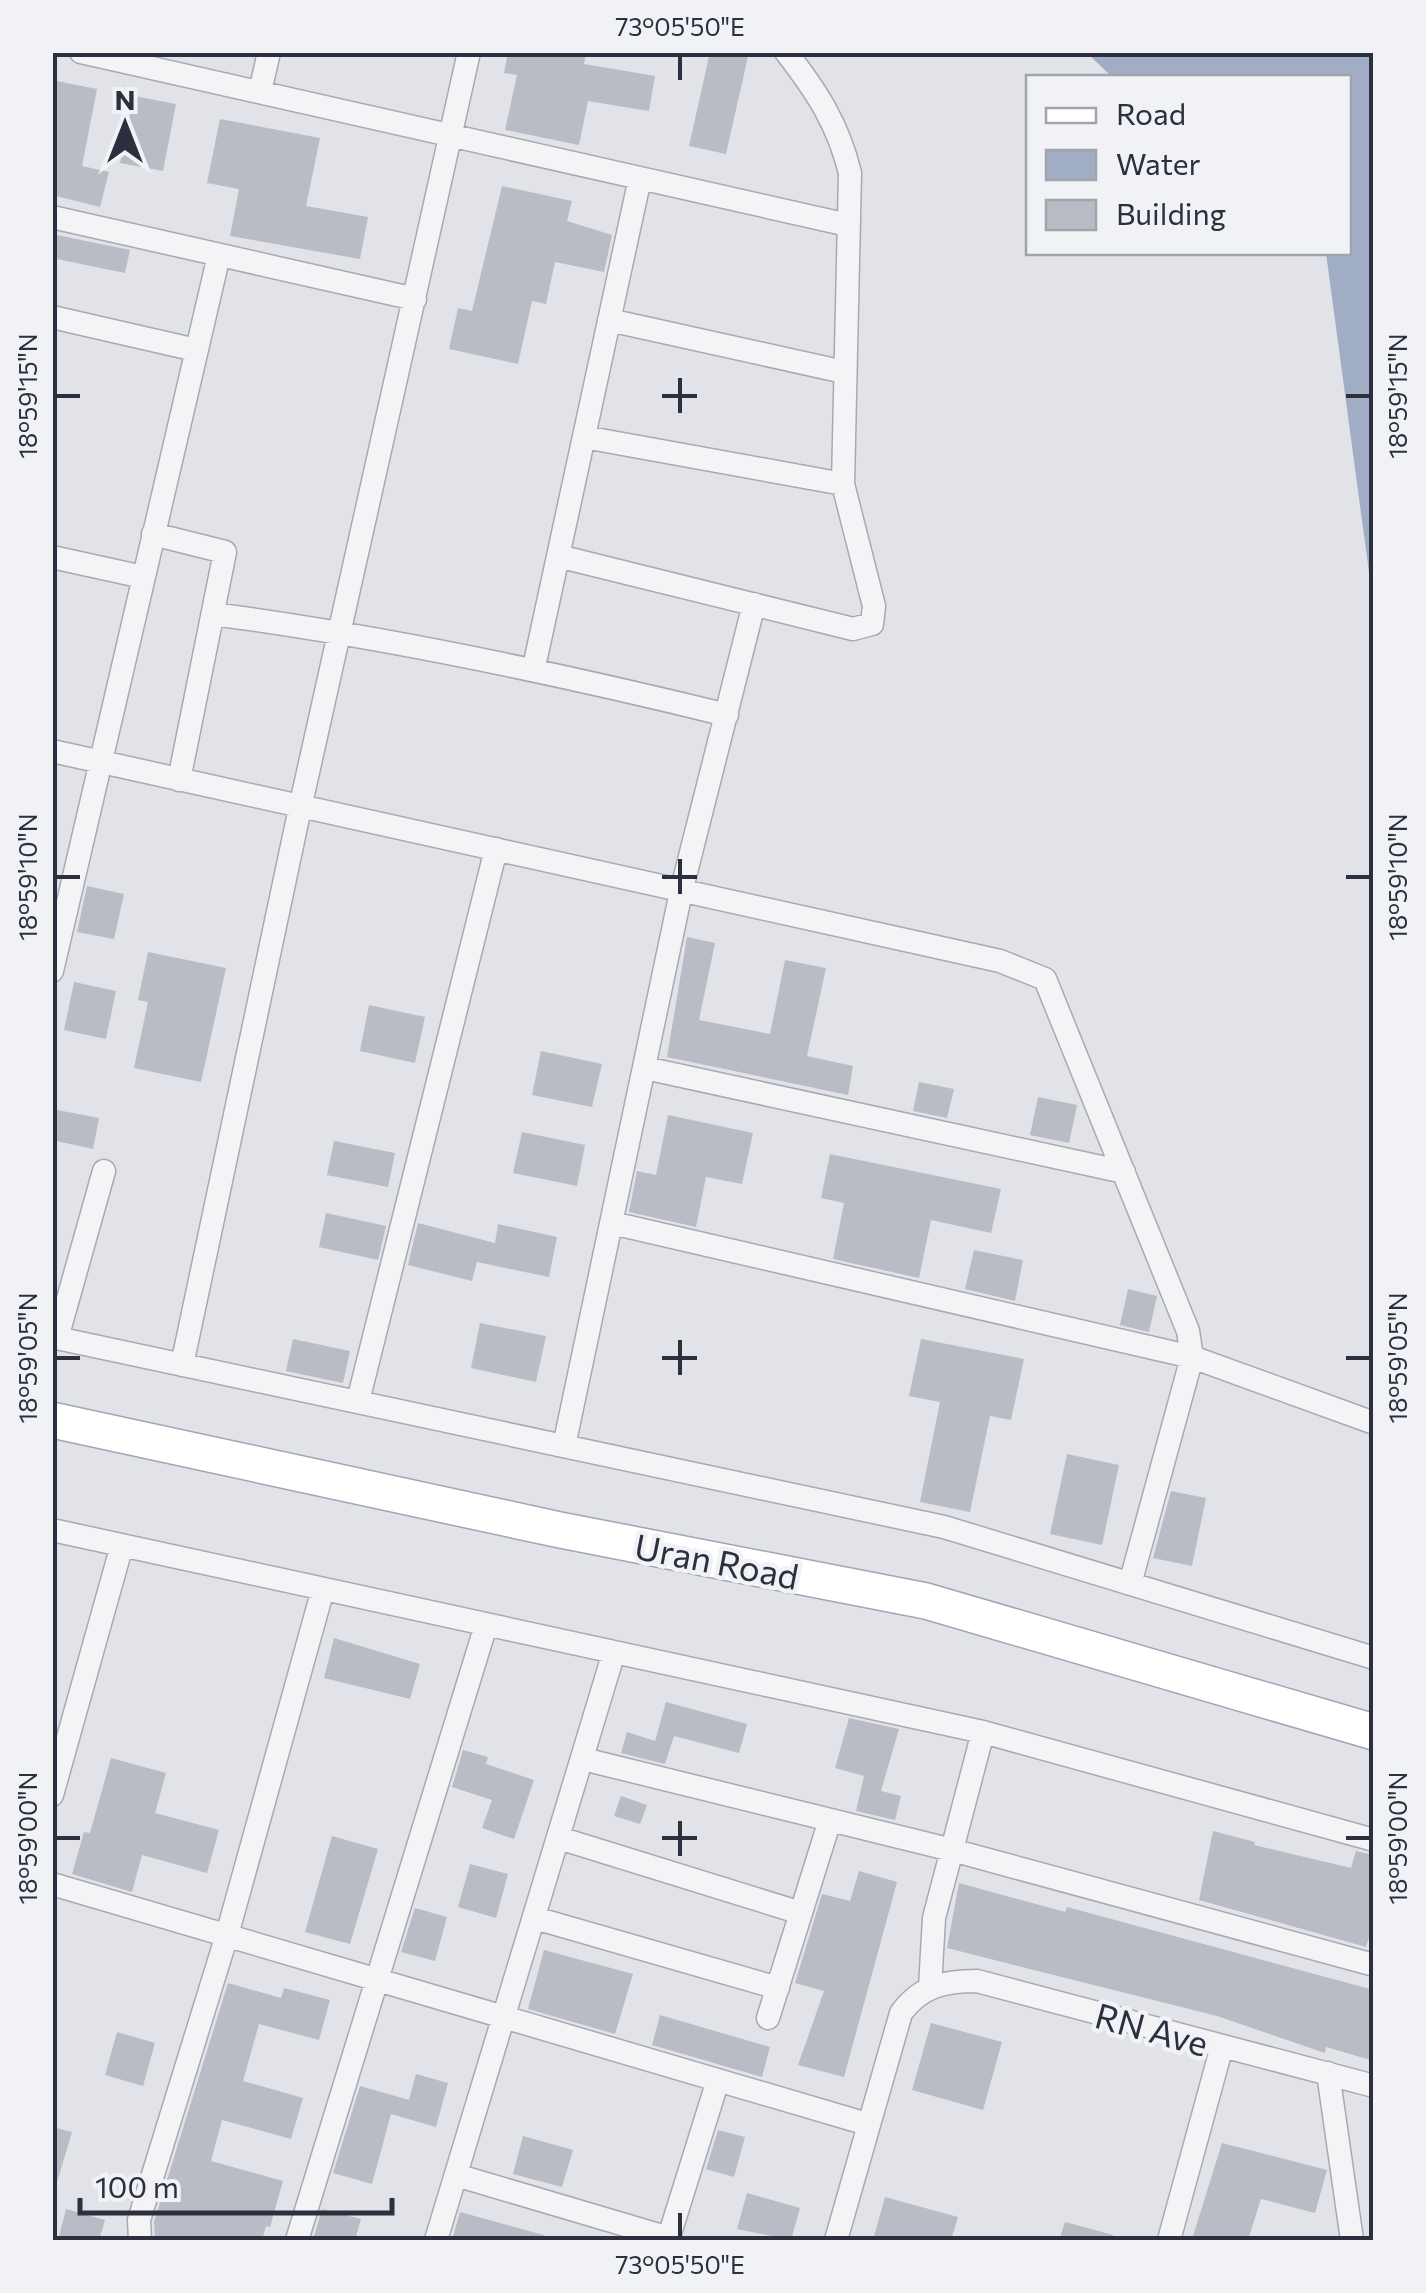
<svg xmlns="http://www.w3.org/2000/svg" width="1426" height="2293" font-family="Commissioner,sans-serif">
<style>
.water{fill:#a1adc4}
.building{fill:#b9bcc4}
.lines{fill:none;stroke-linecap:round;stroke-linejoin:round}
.street-casing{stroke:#a7aab2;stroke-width:25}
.primary-casing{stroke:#a2a6b3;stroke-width:38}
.street{stroke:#f4f4f7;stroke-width:22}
.primary{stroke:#fff;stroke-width:35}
.ticks{fill:none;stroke:#2c303e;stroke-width:4}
.labels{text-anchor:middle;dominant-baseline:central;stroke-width:9;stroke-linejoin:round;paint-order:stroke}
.street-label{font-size:35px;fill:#2c303e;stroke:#f1f2f6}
.neatline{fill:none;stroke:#2c303e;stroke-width:4}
.ticks-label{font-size:25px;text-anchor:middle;fill:#2c303e}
</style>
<rect width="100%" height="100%" fill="#e1e3e8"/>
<path class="water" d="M1087,53H1373V602L1326,253L1348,252V78L1112,77Z"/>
<path class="building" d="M508,52H586L584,64L655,76L649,111L588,101L579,145L505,130L517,75L504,73Z
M710,52H749L726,154L689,146Z
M52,80L97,89L82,166L109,172L100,207L52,195Z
M134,96L176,104L163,171L120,163Z
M220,119L320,138L306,206L368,217L360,259L230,236L239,189L207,183Z
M502,186L572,201L567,221L612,235L604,272L555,262L546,304L532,301L518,364L449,349L458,308L472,311Z
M52,234L130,250L125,273L52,258Z
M87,886L124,894L114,939L77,932Z
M687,937L715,943L699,1020L770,1034L785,960L826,968L807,1056L853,1066L848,1095L667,1057Z
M148,952L226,968L201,1082L134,1068L148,1002L138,1000Z
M74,982L116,991L106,1039L64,1030Z
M369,1005L425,1017L415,1063L360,1051Z
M541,1051L602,1064L592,1107L532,1095Z
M919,1082L954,1089L947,1118L913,1111Z
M1038,1097L1077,1105L1069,1143L1030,1135Z
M52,1109L99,1118L93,1149L52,1140Z
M668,1115L753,1133L742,1184L706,1177L696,1227L629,1212L637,1171L656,1175Z
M522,1132L585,1145L577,1186L513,1173Z
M334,1141L395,1153L388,1187L327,1175Z
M830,1154L1001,1189L991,1233L931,1220L919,1278L833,1259L844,1203L821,1198Z
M326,1213L386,1226L378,1260L319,1247Z
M418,1223L495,1243L498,1224L557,1237L549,1277L477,1262L472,1281L408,1265Z
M974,1250L1023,1260L1015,1301L965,1289Z
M1128,1289L1157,1296L1149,1332L1120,1325Z
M480,1323L546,1336L536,1382L471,1368Z
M293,1339L350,1351L343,1383L286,1371Z
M921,1339L1024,1359L1011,1420L990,1416L970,1512L920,1502L940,1402L909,1396Z
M1067,1454L1119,1465L1102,1545L1050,1534Z
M1171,1491L1206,1498L1192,1566L1153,1558Z
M334,1638L420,1664L410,1699L324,1678Z
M666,1702L747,1724L739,1753L674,1736L665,1764L621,1753L627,1732L655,1741Z
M849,1718L899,1729L881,1791L901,1796L895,1820L856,1811L864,1776L835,1768Z
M463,1750L488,1757L486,1764L534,1780L514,1839L482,1828L492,1800L452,1787Z
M111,1758L166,1773L155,1813L219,1830L207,1873L142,1855L132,1892L72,1874L84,1832L90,1833Z
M621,1796L647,1805L640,1824L614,1816Z
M1213,1831L1255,1842L1254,1845L1351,1868L1356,1851L1374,1855V1922L1366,1947L1199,1900Z
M332,1836L378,1849L350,1944L305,1932Z
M470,1864L508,1874L496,1918L458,1907Z
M859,1871L897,1882L844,2077L798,2065L824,1991L795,1983L822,1894L850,1901Z
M959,1883L1065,1912L1067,1907L1374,1990V2061L1326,2047L1325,2053L1217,2016L947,1948Z
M415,1908L447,1917L435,1961L401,1952Z
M544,1950L633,1974L615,2034L528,2009Z
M228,1983L281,1998L284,1988L330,2000L319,2040L259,2024L243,2081L303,2098L291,2139L222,2120L211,2161L283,2181L270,2227L266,2226L262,2240H155L154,2222Z
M660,2015L770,2047L762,2077L652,2045Z
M931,2023L1002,2042L983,2110L912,2090Z
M117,2032L155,2043L143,2086L105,2075Z
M416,2074L448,2083L436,2127L391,2114L372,2184L333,2173L360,2086L409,2100Z
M52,2127L72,2132L57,2182H52Z
M718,2130L745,2137L734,2177L706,2169Z
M523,2136L573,2150L562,2187L513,2174Z
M1222,2143L1327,2170L1315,2213L1261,2199L1248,2240L1193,2236Z
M747,2193L800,2208L791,2240L737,2229Z
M885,2197L958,2217L951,2240H873Z
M66,2209L105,2220L99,2240H58Z
M322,2209L361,2219L355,2240H313Z
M460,2212L544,2235L543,2240H452Z
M1065,2222L1113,2235L1112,2240H1059Z"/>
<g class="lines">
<g class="street-casing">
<path id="street" d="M81,52L848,225
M260,92L269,52
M52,217L415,299
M52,317L196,350
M609,320L844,372
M584,437L843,484
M153,534L225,552L179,780
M558,556L853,629L872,624L874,606L843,484L850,173C838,124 817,92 786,52
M52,557L143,577
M213,614C387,637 556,673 727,715
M534,667L640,178
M52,751L1000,961L1045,979L1188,1331L1192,1357L1130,1584
M52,971L219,255
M645,1068L1124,1172
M612,1223L1192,1357L1374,1423
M52,1337L944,1527L1374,1658
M57,1338L104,1171
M182,1365L300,808L469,52
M358,1401L496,849
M564,1446L681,892L754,604
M52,1530L983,1732L1374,1840
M583,1759L952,1850L1374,1965
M52,1795L122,1545
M559,1838L801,1913
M52,1884L867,2124
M535,1918L778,1988
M930,1987L934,1918L983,1732
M768,2018L830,1820
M1328,2073L1352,2240
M456,2175L669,2238
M140,2240L139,2220L227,1935L323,1589
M297,2240L486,1625
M436,2240L614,1652
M668,2240L718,2080
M836,2240L901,2013C921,1986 944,1981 977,1981L1374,2086
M1169,2240L1222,2046"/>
</g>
<g class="primary-casing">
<path id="primary" d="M52,1420L560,1530L926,1601L1374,1732"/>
</g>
<use href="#street" class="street"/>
<use href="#primary" class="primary"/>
</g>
<path class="ticks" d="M680,55V80M680,378V413M55,396H80M662,396H697M1346,396H1371M680,859V894M55,877H80M662,877H697M1346,877H1371M680,1340V1375M55,1358H80M662,1358H697M1346,1358H1371M680,1821V1856M55,1838H80M662,1838H697M1346,1838H1371M680,2213V2238"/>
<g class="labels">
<g class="street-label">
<text transform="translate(717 1560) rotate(11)">Uran Road</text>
<text transform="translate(1152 2028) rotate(15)">RN Ave</text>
</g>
</g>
<rect width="1426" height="2293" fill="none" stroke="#f1f2f6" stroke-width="110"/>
<rect x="1026" y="75" width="325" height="180" fill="#f1f2f6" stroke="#a2a4ac" stroke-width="2.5"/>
<rect x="1046" y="108" width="50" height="15" fill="#ffffff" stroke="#a2a4ac" stroke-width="2.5"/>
<text x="1116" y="125" font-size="30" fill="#2c303e">Road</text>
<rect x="1046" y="150" width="50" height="30" fill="#a1adc4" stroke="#a2a4ac" stroke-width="2.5"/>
<text x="1116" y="175" font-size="30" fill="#2c303e">Water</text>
<rect x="1046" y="200" width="50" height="30" fill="#b9bcc4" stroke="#a2a4ac" stroke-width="2.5"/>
<text x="1116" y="225" font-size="30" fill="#2c303e">Building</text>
<g transform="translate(125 125)" stroke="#f1f2f6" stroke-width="8" paint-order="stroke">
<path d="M0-8L18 38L0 25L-18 38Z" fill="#2c303e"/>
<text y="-15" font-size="28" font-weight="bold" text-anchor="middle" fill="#2c303e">N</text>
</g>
<path d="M80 2198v15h312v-15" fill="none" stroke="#2c303e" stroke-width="5"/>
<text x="95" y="2198" font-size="30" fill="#2c303e" stroke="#f1f2f6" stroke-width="8" paint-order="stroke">100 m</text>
<rect x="55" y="55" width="1316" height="2183" class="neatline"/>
<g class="ticks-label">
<text x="680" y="36">73°05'50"E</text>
<text transform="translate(28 396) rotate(-90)" y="9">18°59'15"N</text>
<text transform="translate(1398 396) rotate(-90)" y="9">18°59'15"N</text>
<text transform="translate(28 877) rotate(-90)" y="9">18°59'10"N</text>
<text transform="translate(1398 877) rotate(-90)" y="9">18°59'10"N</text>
<text transform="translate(28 1358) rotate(-90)" y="9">18°59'05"N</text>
<text transform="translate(1398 1358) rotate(-90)" y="9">18°59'05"N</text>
<text transform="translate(28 1838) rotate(-90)" y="9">18°59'00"N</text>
<text transform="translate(1398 1838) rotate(-90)" y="9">18°59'00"N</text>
<text x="680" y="2274">73°05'50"E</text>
</g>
</svg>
